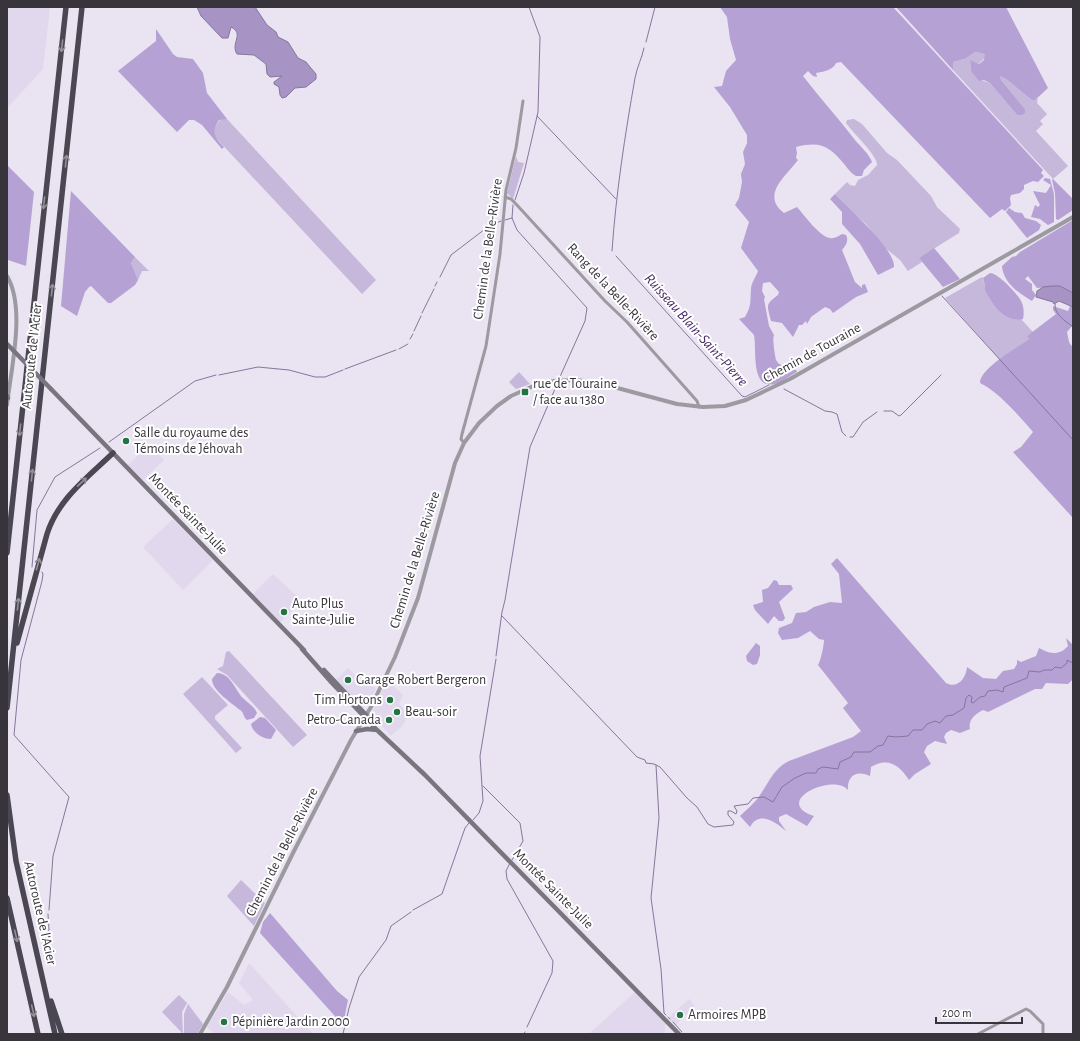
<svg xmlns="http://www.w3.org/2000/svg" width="1080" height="1041" font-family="'Alegreya Sans',sans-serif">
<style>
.built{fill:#e1d8ee}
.green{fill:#c6b8da}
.forest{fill:#b5a1d3}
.water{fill:#a793c4;stroke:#85779b}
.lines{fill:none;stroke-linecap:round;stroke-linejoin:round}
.stream{stroke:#85779b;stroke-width:1}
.minor{stroke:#9c9aa0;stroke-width:3}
.tertiary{stroke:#9c9aa0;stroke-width:4}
.secondary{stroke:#79757e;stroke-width:4.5}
.motorway{stroke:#4a4652;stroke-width:5.5}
.secondary-bridge{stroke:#79757e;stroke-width:4.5}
.oneway{stroke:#929097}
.poi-dot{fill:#237343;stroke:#fff;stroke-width:1.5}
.labels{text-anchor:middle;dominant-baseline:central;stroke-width:4;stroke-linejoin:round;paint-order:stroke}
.street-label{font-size:14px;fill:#37353b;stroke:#fff}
.poi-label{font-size:14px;fill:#37353b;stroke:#fff;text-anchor:start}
.water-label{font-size:15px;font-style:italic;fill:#482b68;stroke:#fff}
</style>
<rect width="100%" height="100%" fill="#e9e3f2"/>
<path class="built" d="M7,7H50L43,69L7,108Z
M150,444L164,460L143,480L128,465Z
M173,519L213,560L183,590L143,547Z
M273,574L302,601L280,622L253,594Z
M348,668L355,675L358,672L376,689L366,705L360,704L336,680Z
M387,680L403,695L399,704L409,714L403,725L391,736L371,714Z
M249,963L313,1034H215L207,1027L228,992L244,1005L253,1000L239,983Z
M635,992L666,1024L665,1026V1034H589Z
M689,999L695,1006L675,1026L668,1018Z"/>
<path class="green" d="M975,52L985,54V58L978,64L970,61L971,71L981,80L990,83L1017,115L1025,113V109L1001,80L1000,76C1010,78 1021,95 1034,101L1038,98L1037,103L1047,114L1040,121L1043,124L1036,131L1068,166L1053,179L953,70V62L965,59Z
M223,118L227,119L376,280L362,294L216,138C212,131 217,121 223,118Z
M854,119L862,124L887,153L897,160L931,196L937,207L960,229L959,233L919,258L922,262L908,271L900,260L884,247L866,224L847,208L835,194L847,182L850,185L855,186L858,180L868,175L877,165C878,156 852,132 846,123L847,120Z
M516,156L518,162L524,163L513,199L507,193Z
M135,257L149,271H142L138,280L131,263Z
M982,277C985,280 983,284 985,288C989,304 1004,319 1021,319L1033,332L1027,336L1029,339L1000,360L945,298Z
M519,372L530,384L516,389L509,382Z
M229,651L307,735L293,747L227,675L217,669L223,666L226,652Z
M202,677L228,705L215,716V719L242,748L236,753L183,694Z
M241,880L265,903L254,926L227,896Z
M179,995L187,1003L182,1012L183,1034L162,1012Z
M188,1004L203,1024L197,1034H184V1014Z"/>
<path class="forest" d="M720,7H893L1043,170L1041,173L1044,176L1038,182L1033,181L1024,185V189L1020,193L1011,195L1010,198L1011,205L1005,211L1002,209L990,218L841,62L836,63C833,70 823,72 816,73L817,77L813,76L808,71L803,76C820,98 838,118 855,140C861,147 869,154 872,162L864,170L862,176H856C852,174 848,169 845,165C829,146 821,141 796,147L797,153L796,158L798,160C787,175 760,195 784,213L797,207C804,215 820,237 830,238C835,239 838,236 842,234L846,235C849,241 846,245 842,250L855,282L862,288V285L865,284L868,292L856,297L833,313L830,309L825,307L811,317L807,324L806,321L802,325H799L793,337L782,323L771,321C767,304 765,305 778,295L779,292L770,282L763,283L762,291L765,297L764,299L769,326L774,335C772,339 775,355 776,360L779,364L796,370L797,372C791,375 783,382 775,384C750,390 757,349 754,335L739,319L745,317C752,305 750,301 751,289C751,283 756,277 758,271L741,248L749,222L735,205L739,198L742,182L741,174L745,164L743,152L747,143V135L730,107L714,87L722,86L726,71L736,60L730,39L727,17Z
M896,7H1006L1048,88L1034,101C1022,95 1009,78 1000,76L1001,80L1025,109V113L1022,115H1017L990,83L984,80L979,81L971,71L970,60L979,64L984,60L985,54L975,52L965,59L953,62V70Z
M156,29L173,54L177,57L193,59L203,73L207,93L227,119L219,120C211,132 215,138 224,147L222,149L202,125L194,120H189L177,132L118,71L156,41Z
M7,165L34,192L26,266L8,260L7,258Z
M1045,178L1050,179L1054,194V222L1048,225L1040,219L1031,217L1035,205L1038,207L1040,205L1033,191L1046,193L1051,185L1043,180Z
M1053,179L1073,199V210L1058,220L1056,219L1055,193L1052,180Z
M71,191L135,257L131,263L138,280L135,285L111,303H108L91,286L89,287L85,292L77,316L61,306Z
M835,194C848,209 895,248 894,267L878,275L860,244L842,224V212L830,199Z
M1009,208L1015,212L1022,213L1025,218L1036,221L1041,225L1039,230L1027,238L1006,212Z
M1073,220V293L1060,286L1037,288L1028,276L1025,279L1032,284V290L1036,295L1032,301C1018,293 1003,282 1002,266L1012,257L1016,256L1020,252Z
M934,248L960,279L943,287L919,258Z
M990,273C998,273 1019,295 1022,303C1024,308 1024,314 1023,319C1005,323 991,304 985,290C984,286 985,282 983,278Z
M1053,306L1068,311L1070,306L1073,307V325L1067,332L1069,342L1073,348V518L1013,452L1021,447L1033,432C1018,415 1000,393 980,383C980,368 1017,348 1029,339L1027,336L1056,314L1053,310Z
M837,558L946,683C957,689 966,679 967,667L983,678L996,679L1003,671L1014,669L1017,664V660L1021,662L1036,656L1039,648C1050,654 1059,656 1068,646L1066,638L1073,645V679L1068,684L1046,683L1042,689H1035L988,712L983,710C975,714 968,720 970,729L960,733L951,730L946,733L944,737L947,744L935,741L927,746L924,752L931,764L915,774L909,780C899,765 888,757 871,767L870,776C857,770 847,775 848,790C833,772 771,802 814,816L807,826L786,814L779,817V821L786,831C776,822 759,810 750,827L740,816C747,809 755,803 760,795C769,782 774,768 789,761L853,737L861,731L843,708L848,703L818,665C821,660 824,645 824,640L819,639L810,631L798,638L782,640L778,633L779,628L792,623L796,613L806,612L814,607L830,602L842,603L839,574L831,564Z
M774,580L777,581L779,585H791L793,589L779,602L785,618L783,621H779L774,616L768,624L755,610L753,605L763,602L762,590L768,588Z
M756,643L760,646V655L757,664L753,665L747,661L746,656Z
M217,673C232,674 235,691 244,699C249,704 254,706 257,713L254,718L247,720C243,717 244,712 240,710C232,703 212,691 212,679Z
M260,717L265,718L276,730L271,739C263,739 252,732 251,724Z
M270,913L337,991L348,1000L343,1025L260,933L263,922Z"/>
<path class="water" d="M197,7H255L267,25L276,32L278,37L288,42L298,58L306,62L310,67L316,74V79L306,87L295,88L286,97L282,98L280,95L279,87L274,84V82L282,76L270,77L267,74L266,64L254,55L237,54C230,43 245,34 231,27L228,38H222L201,16Z
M1052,286H1060L1073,293V307L1059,301L1054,304L1053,302L1036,297L1037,291L1043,287Z"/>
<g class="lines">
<path class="stream" d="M646,42L655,7
M537,116L616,199
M515,200L524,173L538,112L540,37L529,7
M513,205L512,218L517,230L587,308L585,321L559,379
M505,220L512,218
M612,251C616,193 625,135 635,78C637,67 642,58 644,48
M616,256L742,396L745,397L769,385
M440,277L451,255L489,226L501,221
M435,286L437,282
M942,296L1073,440
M1055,304C1054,314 1065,321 1072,326
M422,313L434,289
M414,331L421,316
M410,339L413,334
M399,349L408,344
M345,369L396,350
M219,375L258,367L289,370L315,377H325L343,370
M784,389L825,411L832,412L837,414L842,432L846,436
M884,411H892L899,416L901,415L941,375
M850,437H853L863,422L877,412
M109,442L195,381L216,375
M32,567L37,510L55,477L100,448
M42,572L43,574L42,581L21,660L14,735L69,797L53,856L49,910
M502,616L637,757L645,760L646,763L654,764L660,767L687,798L697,807L708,824L714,827L733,825L734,822L728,815V811H731L736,814L737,811L734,806L748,804L753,798L764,797L773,802L782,787L795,778L806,773H816L818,769L823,767L838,769L840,762L851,757L854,752H870L878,746L883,745L888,736L896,737L908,736L913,730H922L927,724L935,721L940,723L946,716L953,715L964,708L966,698L969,695L972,697L971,702L973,703L980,697L985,696L988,691L997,690L1003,692L1004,687L1027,678L1029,671L1040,672L1044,670H1052L1055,667L1061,668L1067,663V660L1073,663
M496,656L502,612L505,600L530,447L558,382
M656,765L659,818L651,898L661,969L664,1013L666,1015
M483,786L520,823L523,841L512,860
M473,820L479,813L483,801L480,756L496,659
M510,863L506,871L507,879L553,961L552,973L527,1027
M413,910L442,894L465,828L469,823
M45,939L49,930L48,914
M668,1017L670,1019
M673,1022L682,1032
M343,1034L349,1008L359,977L386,940L391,926L411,912
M524,1034L525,1032"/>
<path class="minor" d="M505,197L511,199L516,204L605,301L627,322L697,401L699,407
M464,443L461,439L462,434L486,346L500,254L506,190L516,148L523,101
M978,1034L1026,1009L1030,1011L1043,1024V1034"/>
<path class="tertiary" d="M7,276C26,308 11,368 7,405
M200,1034L227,987L293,853L351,740L371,707L395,657L418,598L455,463L464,443L479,423L497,406L511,396L531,387L554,381L574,380L595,382L677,404L703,407L725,406L746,400L790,379L1073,217"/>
<path class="secondary" d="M51,389L304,650
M7,396L8,398
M302,649L332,683L377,730L425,775L679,1034
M324,670L369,718
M356,731L367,729L377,730"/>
<path class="motorway" d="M7,553L66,7
M17,643L47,534C58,499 88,477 113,453
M7,708L82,7
M7,795L16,861L55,1034
M7,898L38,1034
M51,1001L62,1034"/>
<path class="secondary-bridge" d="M7,344L51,389"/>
</g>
<defs><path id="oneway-shaft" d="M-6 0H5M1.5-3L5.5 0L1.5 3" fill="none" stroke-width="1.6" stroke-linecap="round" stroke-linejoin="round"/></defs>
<g class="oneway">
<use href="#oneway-shaft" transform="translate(62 46) rotate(96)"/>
<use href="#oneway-shaft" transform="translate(66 161) rotate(-84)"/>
<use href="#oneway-shaft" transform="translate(44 203) rotate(96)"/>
<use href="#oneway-shaft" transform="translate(52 290) rotate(-84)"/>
<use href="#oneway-shaft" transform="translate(20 430) rotate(96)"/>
<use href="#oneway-shaft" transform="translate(32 475) rotate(-84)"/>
<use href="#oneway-shaft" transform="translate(82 482) rotate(-43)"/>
<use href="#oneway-shaft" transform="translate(38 564) rotate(-74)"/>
<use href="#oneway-shaft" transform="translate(18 604) rotate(-84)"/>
<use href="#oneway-shaft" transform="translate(16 936) rotate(77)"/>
<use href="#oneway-shaft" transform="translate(33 1011) rotate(77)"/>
</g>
<g class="poi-dot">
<rect x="521" y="388" width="8" height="8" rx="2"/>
<circle cx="126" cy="441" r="4"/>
<circle cx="284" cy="612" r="4"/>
<circle cx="348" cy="680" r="4"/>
<circle cx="390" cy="700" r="4"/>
<circle cx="397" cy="712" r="4"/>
<circle cx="389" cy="720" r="4"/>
<circle cx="680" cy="1015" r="4"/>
<circle cx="224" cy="1022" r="4"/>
</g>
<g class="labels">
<g class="street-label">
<text transform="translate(488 249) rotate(-82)">Chemin de la Belle-Rivière</text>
<text transform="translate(613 292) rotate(47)">Rang de la Belle-Rivière</text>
<text transform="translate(812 353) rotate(-29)">Chemin de Touraine</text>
<text transform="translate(32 356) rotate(-84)">Autoroute de l'Acier</text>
<text transform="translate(188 514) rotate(46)">Montée Sainte-Julie</text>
<text transform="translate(415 560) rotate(-73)">Chemin de la Belle-Rivière</text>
<text transform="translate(282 852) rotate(-63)">Chemin de la Belle-Rivière</text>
<text transform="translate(553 889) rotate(45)">Montée Sainte-Julie</text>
<text transform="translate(40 913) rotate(77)">Autoroute de l'Acier</text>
</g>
<g class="poi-label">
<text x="533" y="384">rue de Touraine<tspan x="533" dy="16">/ face au 1380</tspan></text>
<text x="134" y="433">Salle du royaume des<tspan x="134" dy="16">Témoins de Jéhovah</tspan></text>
<text x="292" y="604">Auto Plus<tspan x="292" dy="16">Sainte-Julie</tspan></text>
<text x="356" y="680">Garage Robert Bergeron</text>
<text x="382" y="700" text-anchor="end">Tim Hortons</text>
<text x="405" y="712">Beau-soir</text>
<text x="381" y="720" text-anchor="end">Petro-Canada</text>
<text x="688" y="1015">Armoires MPB</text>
<text x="232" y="1022">Pépinière Jardin 2000</text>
</g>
<g class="water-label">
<text transform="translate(696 330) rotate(48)">Ruisseau Blain-Saint-Pierre</text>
</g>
</g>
<rect width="1080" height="1041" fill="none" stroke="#37353b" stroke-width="16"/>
<path d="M936 1017v6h86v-6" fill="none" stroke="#37353b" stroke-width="2"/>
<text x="942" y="1017" font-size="12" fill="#37353b" stroke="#ffffff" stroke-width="3" paint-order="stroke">200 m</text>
</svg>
